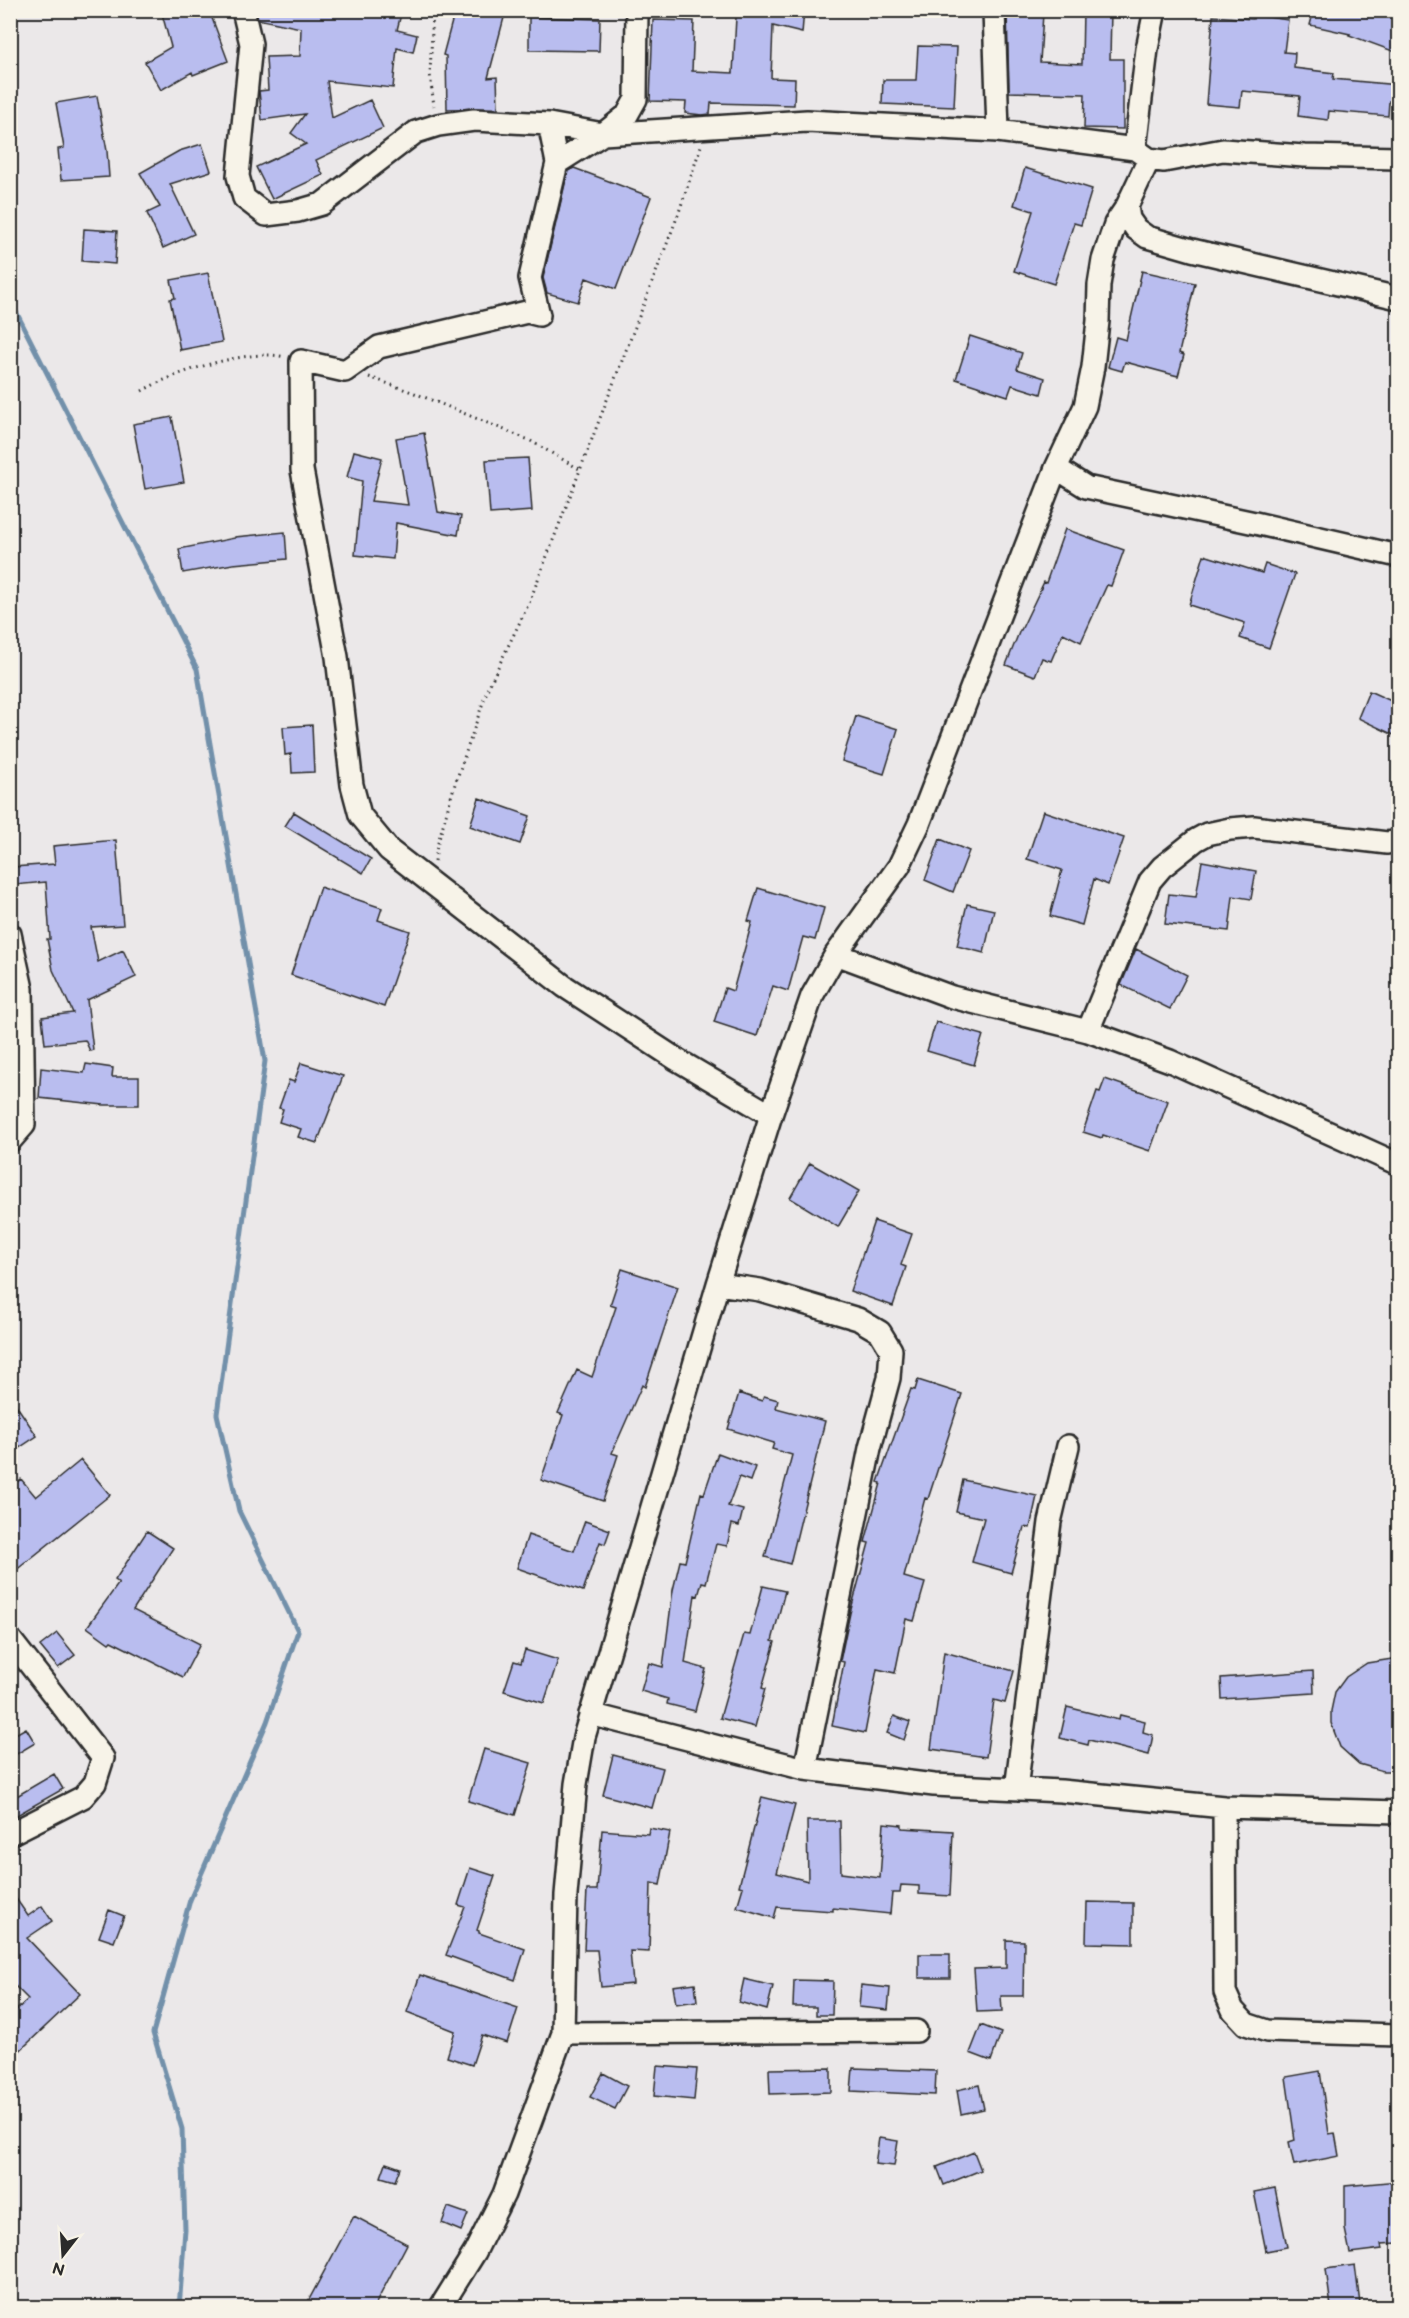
<svg xmlns="http://www.w3.org/2000/svg" width="1409" height="2318" font-family="'Balsamiq Sans',sans-serif">
<style>
.lines{fill:none;stroke-linecap:round;stroke-linejoin:round}
.stream{stroke:#7290aa;stroke-width:5}
.building{fill:#b9bdef;stroke:#2b2b2b;stroke-width:1.5}
.minor-casing{stroke:#2b2b2b;stroke-width:26}
.path{stroke:#2b2b2b;stroke-width:3;stroke-dasharray:1.5 4.5;stroke-linecap:butt}
.minor{stroke:#f7f3e8;stroke-width:21}
</style>
<rect width="100%" height="100%" fill="#ebe8e9"/>
<filter id="ink" filterUnits="userSpaceOnUse"><feTurbulence type="fractalNoise" baseFrequency=".0167" numOctaves="2"/><feDisplacementMap in="SourceGraphic" scale="12" xChannelSelector="R" yChannelSelector="G"/><feConvolveMatrix kernelMatrix="1 2 1 2 8 2 1 2 1" color-interpolation-filters="sRGB"/></filter>
<g filter="url(#ink)">
<g class="lines">
<path class="stream" d="M10,300L197,669L265,1061L217,1414L239,1511L298,1631L267,1722L190,1900L153,2033L182,2129L185,2230L179,2308"/>
</g>
<path class="building" d="M161,10H209L228,61L193,75L192,72L161,90L145,62L171,47Z
M256,10H402L397,30L417,35L413,52L397,48L393,88L327,81L332,118L370,100L383,128L316,160L323,175L272,199L256,167L306,144L291,133L305,114L262,120L259,91L268,90L266,57L300,56L301,28L258,19Z
M455,10H506L488,78L497,77L498,108L447,109L446,56L443,55Z
M734,10H804L802,33L773,26L771,78L795,79L794,105L711,103L710,114L702,115L685,113L686,102L650,101L653,20L694,21L692,71L733,73L736,17L733,16Z
M1083,10H1111L1110,59H1123V129L1084,128L1085,94L1009,92L1007,11L1043,13L1040,62L1082,64Z
M1314,10H1398V53L1349,35L1350,34L1310,25Z
M1254,15L1288,20L1284,52L1295,53L1294,68L1334,73L1333,79L1398,85V103L1389,101L1388,116L1329,111L1328,120L1298,116L1300,96L1242,91L1240,107L1206,104L1213,16L1253,19Z
M529,17L600,19L599,51L529,50Z
M918,46L957,47L954,107L882,104L883,80H916Z
M97,96L107,151L109,177L61,180L58,149L64,148L56,103Z
M202,144L211,171L170,184L194,234L163,248L147,213L160,207L140,173L179,151Z
M574,168L651,197L616,289L586,278L578,302L547,293L543,278L568,171Z
M1025,168L1092,189L1081,225L1074,223L1054,284L1014,271L1033,211L1014,205Z
M84,229L117,231L115,264L82,261Z
M1142,271L1195,283L1179,353L1184,355L1178,376L1125,362L1122,371L1108,367L1116,337L1126,340Z
M208,273L222,342L180,350L170,299L175,298L171,280Z
M970,336L1022,353L1017,369L1045,378L1041,394L1012,385L1008,396L956,379Z
M172,417L184,482L145,489L133,424Z
M424,433L438,512L461,516L458,535L396,523L393,559L355,555L362,481L347,477L354,451L382,458L371,501L408,505L396,438Z
M528,458L532,511L490,514L486,460Z
M1065,529L1124,550L1111,586L1107,585L1081,642L1063,633L1051,661L1042,658L1035,676L1006,665L1020,630H1021L1044,582L1046,583Z
M285,532L287,559L233,564L183,573L179,549L235,538V537Z
M1204,555L1262,573L1265,564L1295,574L1269,648L1240,638L1245,623L1189,605Z
M1369,691L1398,704V737L1358,718Z
M856,716L898,729L884,774L842,761Z
M312,725L314,772L292,773L291,754L285,755L283,727Z
M479,798L530,816L520,844L470,826Z
M1043,811L1124,838L1108,885L1094,879L1082,925L1050,916L1062,870L1027,859Z
M294,812L371,859L363,873L285,826Z
M940,839L969,851L953,892L925,880Z
M116,840L123,925L91,927L98,962L123,950L136,977L87,1000L93,1050L90,1051L85,1040L45,1044L42,1017L73,1013L53,970L47,939H50L46,882L14,885L13,867L55,864L53,846Z
M1202,861L1256,871L1251,899L1233,896L1229,931L1165,924L1169,894L1196,897Z
M320,887L382,908L378,920L410,931L384,1007L291,975Z
M758,888L824,908L815,940L803,937L788,991L773,986L757,1036L714,1022L725,988L733,991L752,922L748,921Z
M967,904L994,910L984,953L957,946Z
M1136,949L1187,975L1170,1009L1121,985Z
M936,1022L983,1035L974,1065L927,1051Z
M301,1063L343,1076L317,1143L298,1137L301,1129L279,1122L283,1109L279,1108L289,1080L294,1082Z
M86,1064L113,1068L112,1077H139V1105H104L39,1098L41,1068L84,1073Z
M1105,1079L1168,1101L1150,1151L1103,1135L1102,1138L1083,1132L1097,1091L1100,1092Z
M810,1163L859,1191L838,1227L790,1198Z
M874,1221L912,1234L901,1265L906,1267L893,1306L850,1291Z
M622,1269L678,1287L645,1387L642,1385L612,1453L618,1455L603,1501L541,1480L563,1415L558,1413L577,1370L592,1377L616,1307L610,1305Z
M918,1380L962,1394L928,1499L925,1498L904,1577L925,1583L914,1621L906,1619L895,1673L877,1669L865,1733L832,1726L844,1662L840,1661L850,1613L869,1543L865,1542L881,1483L878,1482L911,1389L915,1390Z
M739,1393L762,1401L764,1396L778,1400L776,1408L825,1421L790,1564L765,1557L792,1455L772,1449L774,1443L728,1429Z
M10,1396L37,1436L10,1454Z
M718,1453L755,1467L750,1481L739,1477L728,1506L743,1510L739,1526L732,1524L727,1546L716,1544L706,1583L702,1582L698,1596L695,1595L685,1663L706,1669L695,1711L667,1704L668,1699L641,1691L649,1663L663,1667L673,1590L680,1561L685,1562L701,1493L704,1494Z
M81,1460L110,1495L10,1575V1488L21,1479L36,1497Z
M963,1480L1037,1496L1030,1528L1024,1527L1011,1573L972,1562L984,1518L956,1512Z
M585,1521L610,1530L605,1544L600,1542L583,1591L517,1568L528,1535L574,1551Z
M147,1531L173,1548L133,1610L200,1644L183,1677L111,1641L109,1643L87,1627L119,1583L115,1580Z
M763,1586L785,1591L772,1641L775,1642L762,1688L765,1689L755,1727L720,1718L744,1634L750,1635Z
M57,1633L75,1655L58,1668L40,1646Z
M525,1650L558,1660L544,1703L504,1691L514,1661L521,1663Z
M944,1652L1014,1671L1005,1703L994,1700L986,1757L931,1749Z
M1392,1659L1398,1661V1771H1383L1359,1764L1340,1747L1331,1723V1711L1335,1692L1346,1677L1367,1663Z
M1313,1671L1314,1693L1222,1699L1221,1678Z
M1067,1707L1119,1720L1120,1715L1145,1721L1143,1732L1153,1735L1149,1755L1089,1740L1088,1745L1060,1738Z
M894,1716L910,1722L904,1740L887,1733Z
M26,1728L35,1743L10,1758V1737Z
M484,1749L531,1763L515,1815L468,1801Z
M613,1755L663,1768L652,1808L603,1795Z
M54,1774L63,1789L10,1819V1800Z
M762,1797L795,1805L777,1873L808,1881L807,1821H840L841,1873L880,1878L884,1823L902,1825V1828L953,1831L950,1896L919,1894V1886L901,1885L900,1893H892L890,1914L833,1908V1911L777,1907L774,1918L737,1907L743,1887L739,1886Z
M649,1828L670,1832L660,1885L651,1883L649,1952L630,1951L633,1984L601,1987L597,1950H584L587,1890H597L602,1830L648,1834Z
M470,1868L495,1876L477,1930L479,1931V1933L525,1949L515,1980L446,1955L465,1907L458,1905Z
M10,1890L28,1916L42,1906L52,1921L27,1938L80,1994L10,2060V2016L28,1999L10,1981Z
M1087,1902L1133,1903V1944L1086,1943Z
M109,1910L124,1916L114,1942L99,1937Z
M1006,1940L1024,1941L1023,1996H1001L1002,2011L977,2012L974,1969L1006,1968Z
M919,1954H950V1978H919Z
M420,1975L518,2008L507,2043L482,2035L472,2065L447,2057L455,2031L407,2012Z
M744,1979L773,1986L767,2010L739,2002Z
M794,1980L833,1981L832,2015H816V2007H793Z
M695,1983L697,2001L676,2004L673,1986Z
M861,1985L890,1988L888,2010L859,2007Z
M981,2025L1001,2033L991,2061L970,2053Z
M657,2066L697,2069L694,2100L654,2096Z
M831,2068V2092L770,2094L769,2069Z
M853,2068L936,2071L935,2095L851,2091Z
M1320,2071L1329,2134L1335,2133L1339,2156L1294,2165L1289,2142L1295,2140L1286,2077Z
M603,2073L627,2086L615,2109L590,2097Z
M979,2085L984,2109L961,2114L957,2090Z
M879,2138L898,2141L894,2166L875,2164Z
M974,2152L981,2170L944,2185L937,2167Z
M386,2163L400,2168L395,2181L381,2177Z
M1398,2181V2243L1381,2244L1382,2249L1350,2253L1345,2229V2186Z
M1275,2188L1287,2247L1266,2251L1254,2192Z
M448,2207L468,2214L461,2231L442,2223Z
M354,2216L407,2244L374,2307H305Z
M1355,2265L1360,2304L1331,2307L1326,2269Z"/>
<g class="lines">
<g class="minor-casing">
<path id="minor" d="M243,10L251,44L238,176L244,198L266,215L298,211L322,204L416,132L438,125L474,120L549,124L603,134L807,121L998,131L1135,149L1149,159L1127,206L1115,224L1103,260L1099,285L1098,321L1093,367L1085,406L1056,468L919,824L899,866L836,954L812,996L771,1115L718,1284L584,1737L576,1784L566,1895L563,2033L504,2194L475,2252L440,2308
M637,10L636,99L627,115L603,134L557,163L530,278L539,315L527,312L379,347L345,371L301,361L302,470L337,657L352,785L360,815L389,850L564,986L676,1059L771,1115
M994,10L998,131
M549,124L557,163
M1135,149L1147,49L1155,10
M1149,159L1164,161L1223,150L1304,156L1398,158
M1127,206L1129,219L1136,229L1147,237L1192,250L1398,298
M1056,468L1086,487L1255,523L1398,556
M10,934L22,989L24,1125L10,1141
M836,954L952,997L1088,1031L1170,1061L1398,1164
M1088,1031L1150,881L1162,867L1196,840L1207,834L1230,829L1254,827L1387,843L1398,841
M718,1284L760,1290L858,1319L880,1332L891,1350L889,1378L870,1448L805,1769
M10,1639L103,1758L95,1783L83,1797L10,1834
M590,1714L805,1769L934,1785L1061,1791L1224,1807L1398,1812
M1016,1789L1050,1522L1068,1446
M1224,1807L1225,1992L1233,2010L1246,2024L1267,2031L1398,2035
M563,2033L916,2031"/>
</g>
<path class="path" d="M433,10L430,74L434,106
M369,377L412,392L529,440L581,470
M142,391C175,372 248,348 285,357
M435,861L437,846L454,787L488,688L529,603L678,215L701,146"/>
<use href="#minor" class="minor"/>
</g>
</g>
<rect width="1409" height="2318" fill="none" stroke="#f7f3e8" stroke-width="36"/>
<rect x="18" y="18" width="1373" height="2282" fill="none" stroke="#2b2b2b" stroke-width="2" filter="url(#ink)"/>
<g transform="translate(63 2255) rotate(197)" stroke="#f7f3e8" stroke-width="4.5" paint-order="stroke">
<path d="M0-4.5L10 22L0 15L-10 22Z" fill="#2b2b2b"/>
<text y="-9" font-size="16" font-weight="bold" text-anchor="middle" fill="#2b2b2b">N</text>
</g>
</svg>
